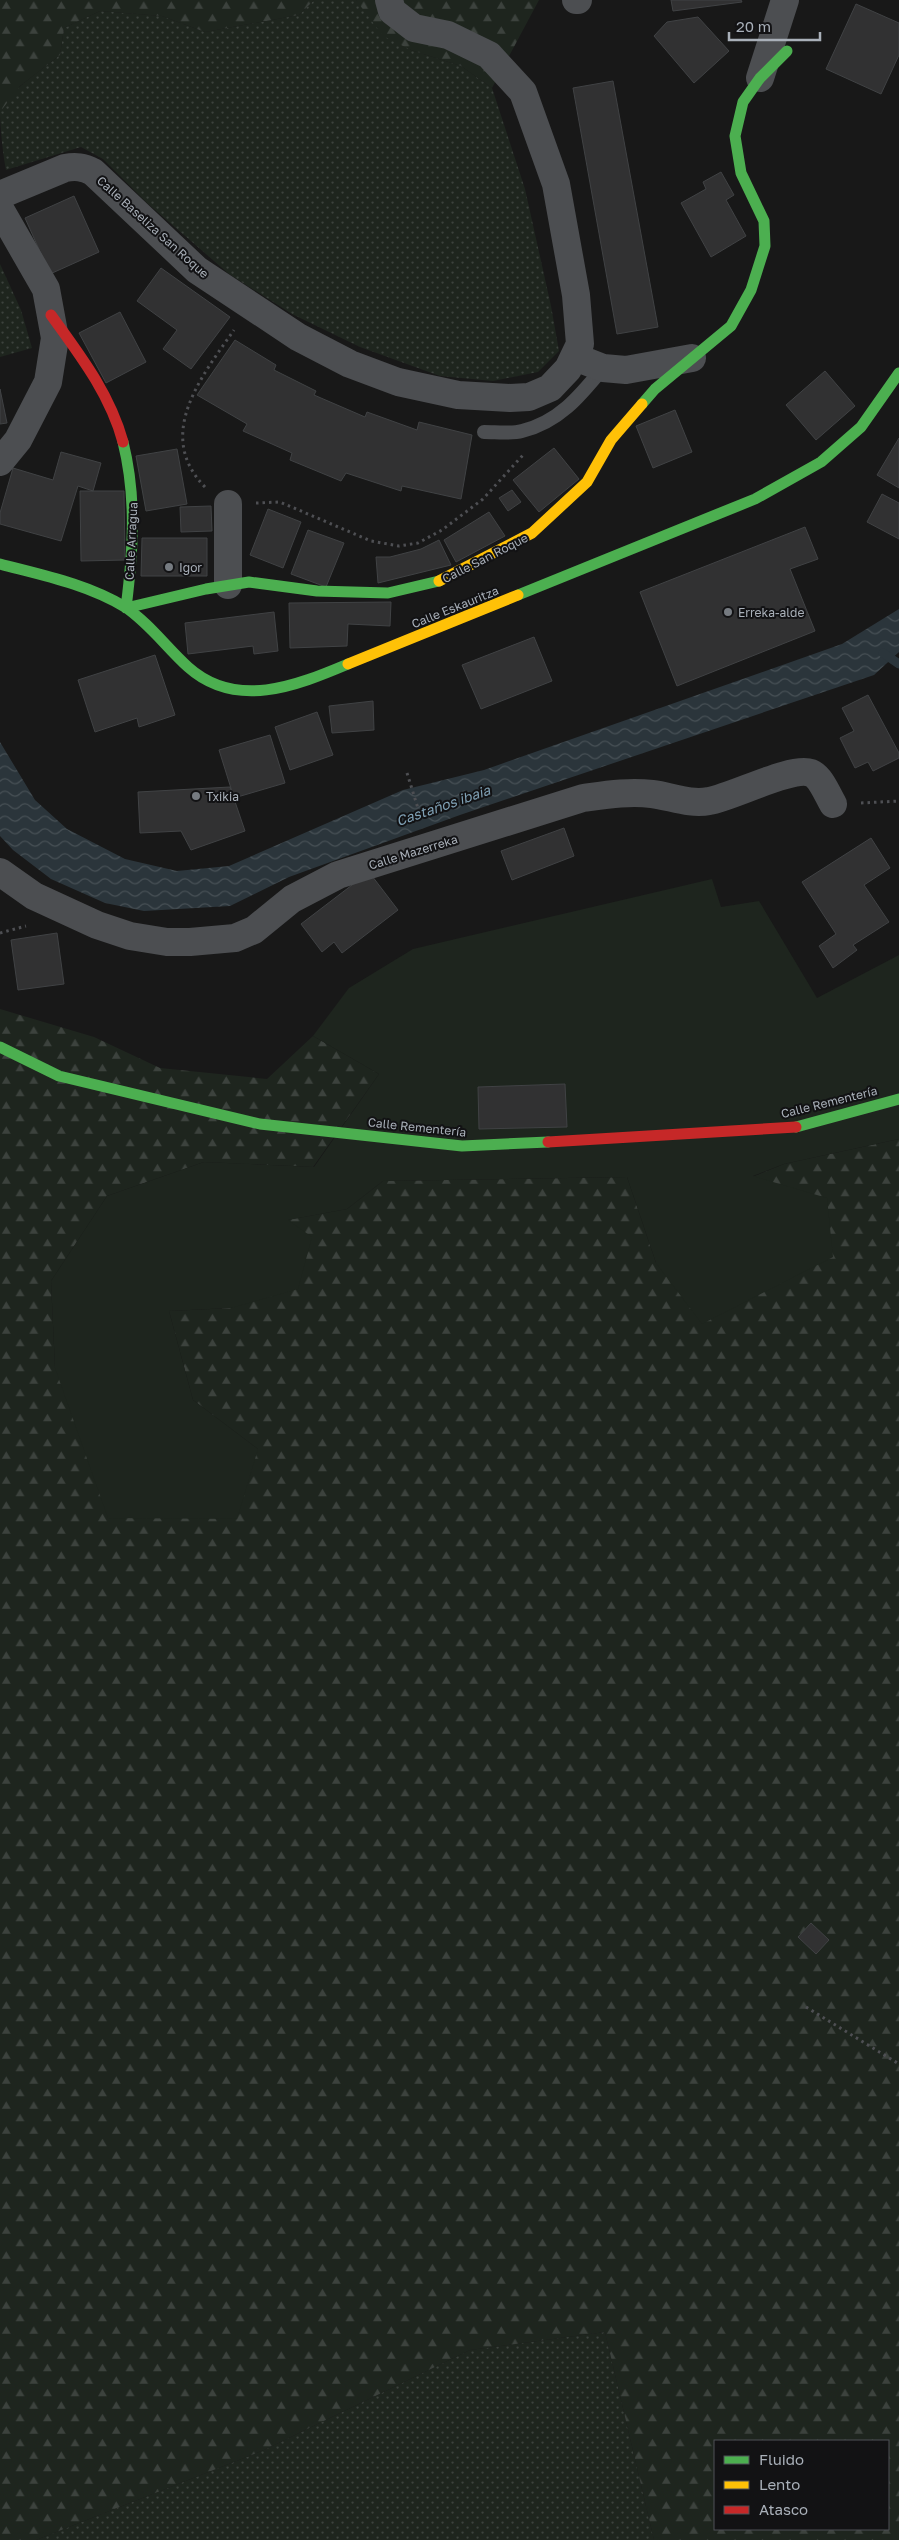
<svg xmlns="http://www.w3.org/2000/svg" width="899" height="2540" font-family="'Golos Text',sans-serif">
<style>
.grass{fill:url(#grass-dots)}
.forest{fill:url(#forest-firs);fill-rule:evenodd}
.garden{fill:#1e251e}
.water{fill:url(#water-waves)}
.lines{fill:none;stroke-linecap:round;stroke-linejoin:round}
.stream{stroke:#2b353b;stroke-width:9}
.building{fill:#313132;stroke:#404244}
.path{stroke:#4e4f53;stroke-width:3;stroke-dasharray:2.5 4;stroke-linecap:butt}
.lane{stroke:#4c4e51;stroke-width:14}
.street{stroke:#4c4e51;stroke-width:28}
.fast{stroke:#4caf50;stroke-width:11}
.slow{stroke:#ffc107;stroke-width:11}
.jam{stroke:#c62828;stroke-width:11}
.poi-dot{fill:#767b81;stroke:#121214;stroke-width:2}
.labels{text-anchor:middle;dominant-baseline:central;stroke-width:4;stroke-linejoin:round;paint-order:stroke}
.street-label{font-size:12px;fill:#a9b0b9;stroke:#121214}
.poi-label{font-size:12px;fill:#a9b0b9;stroke:#121214;text-anchor:start}
.water-label{font-size:14px;font-style:italic;fill:#80a1b5;stroke:#121214}
</style>
<defs>
<pattern id="grass-dots" width="8" height="8" patternUnits="userSpaceOnUse" patternTransform="scale(1.25)"><rect width="8" height="8" fill="#1e251e"/><path d="M2 2h.1M6 6h.1" fill="none" stroke="#3c423d" stroke-width="1.8" stroke-linecap="round"/></pattern>
<pattern id="forest-firs" width="22" height="20" patternUnits="userSpaceOnUse" patternTransform="scale(1.25)"><rect width="22" height="20" fill="#1e251e"/><path d="M5 1l3.5 6h-7zM16 11l3.5 6h-7z" fill="#3c423d"/></pattern>
<pattern id="water-waves" width="16" height="10" patternUnits="userSpaceOnUse" patternTransform="scale(1.25)"><rect width="16" height="10" fill="#2b353b"/><path d="M0 5q4-4 8 0t8 0" fill="none" stroke="#475055"/></pattern>
</defs>
<rect width="100%" height="100%" fill="#181818"/>
<path class="grass" d="M314,0H356L411,50L461,66L492,88L525,189L551,306L559,351L538,372L493,381L440,376L360,347L292,314L229,274L147,203L103,159L81,147L6,170C3,155 0,126 0,112C6,93 44,68 60,55L64,28L100,11L162,16L205,32L299,15Z
M0,264L21,310L32,348L0,357Z
M605,2332L654,2540H36L264,2450L470,2350Z"/>
<path class="forest" d="M0,0H314L299,15L205,32L162,16L100,11L64,28L60,55L20,86L0,112Z
M356,0H539L492,88L461,66L411,50L383,36Z
M0,1009L94,1037L160,1068L267,1079L313,1036L379,1074L313,1167L204,1162L107,1196L51,1281L55,1368L258,1449L193,1400L169,1311L231,1308L287,1220L347,1209L383,1181L627,1177L656,1263L752,1177L784,1164L899,1139V2540H654L605,2332L470,2350L264,2450L36,2540H0ZM715,2441H888V2529H715Z"/>
<path class="garden" d="M712,879L721,907L759,901L817,998L899,955V1139L784,1164L753,1176L827,1198L833,1257L702,1324L656,1263L627,1177L383,1181L347,1209L288,1220L312,1237L298,1289L231,1308L169,1311L193,1400L258,1449L237,1519L108,1518L55,1368L51,1281L107,1196L204,1162L314,1167L379,1074L313,1036L349,988L413,949Z"/>
<path class="water" d="M899,609V652L874,675L460,815L289,877L230,906L144,911L105,903L51,879L13,850L0,836V742L35,800L67,829L125,859L177,871L229,866L403,790L484,770L842,644Z"/>
<g class="lines">
<path class="stream" d="M883,653L899,664"/>
</g>
<path class="building" d="M671,0H741L742,2L673,11Z
M856,4L899,23V55L881,94L826,69Z
M698,17L729,51L694,83L654,36L667,22Z
M613,81L658,327L617,334L573,88Z
M721,172L734,195L726,200L746,236L711,257L681,203L706,189L703,182Z
M74,196L99,252L50,274L25,218Z
M161,268L230,317L191,369L163,349L177,330L137,301Z
M120,312L146,362L106,383L79,333Z
M235,340L276,365L274,370L316,391L314,395L365,417L367,412L417,430L419,422L472,435L461,499L402,486L401,491L346,473L341,481L290,460L292,453L243,431L247,424L197,395Z
M825,371L855,406L816,440L786,405Z
M0,389L7,423L0,424Z
M675,410L692,452L653,468L636,426Z
M899,438V488L877,475Z
M554,448L579,479L539,512L513,480Z
M177,449L187,504L146,511L136,456Z
M61,452L101,463L93,491L78,486L61,541L0,524V513L13,468L53,480Z
M512,490L521,502L508,511L499,498Z
M80,491H124L125,560L81,561Z
M882,494L899,503V539L867,522Z
M211,506L212,531L181,532L180,507Z
M268,509L301,522L283,568L250,555Z
M489,512L505,536L456,562L444,540Z
M805,527L818,559L790,569L815,631L677,686L640,592Z
M308,530L344,543L326,587L291,574Z
M142,538H207V576H141Z
M439,540L451,565L378,583L376,557H390L421,549Z
M391,602L390,626L348,624L347,646L290,648L289,603Z
M274,612L278,651L254,654L253,646L188,654L185,623Z
M534,637L552,681L481,709L462,665Z
M155,655L175,715L139,727L137,718L95,732L78,680Z
M868,695L899,753V758L873,771L868,762L855,768L840,738L854,731L842,708Z
M373,701L374,730L332,733L329,706Z
M317,712L333,755L290,770L275,727Z
M270,735L285,783L234,798L219,750Z
M230,787L245,831L191,850L181,831L140,833L138,792Z
M564,828L574,856L512,880L501,851Z
M871,838L890,868L864,885L889,922L853,945L857,950L833,968L819,946L836,934L802,882Z
M369,872L398,910L342,953L334,942L322,952L301,924Z
M57,933L64,984L18,990L11,940Z
M565,1084L567,1127L479,1129L478,1087Z
M811,1923L829,1940L816,1954L798,1937Z"/>
<g class="lines">
<path class="path" d="M205,487C154,435 202,376 234,330
M256,503L280,502L371,541L399,546L418,543L442,530L483,499L523,455
M407,773L421,818
M861,803L899,801
M0,933L26,926
M806,2007L899,2064"/>
<path class="lane" d="M484,432C496,432 511,434 522,431C559,422 580,396 603,368"/>
<path class="street" d="M576,0H578
M760,78L785,0
M0,195L65,168C76,166 83,167 93,172L197,270L298,337L350,364L398,382L458,395L510,398L529,397L550,388L568,369L580,344L576,295L556,184L523,92L489,55L448,35L414,28L392,11L389,0
M0,209L46,289L55,338L48,382L18,440L0,462
M575,357L603,368L626,370L692,358
M228,585V504
M0,872L34,896L97,925L130,936L167,942H190L235,938L254,930L292,899L338,875L583,798C605,795 629,791 652,794C670,796 690,805 709,801C733,797 791,766 811,773C821,777 828,796 833,804"/>
<path class="fast" d="M642,404L655,389L731,326L751,290L765,246L764,221L741,173L735,136L743,102L760,78L787,51
M123,442C137,498 133,552 126,608L206,589L249,582L317,591L388,593L439,581
M0,564C42,575 87,584 125,607C149,623 167,648 188,667C236,710 296,686 348,664
M518,595L755,499L821,462L861,427L899,373
M0,1047L59,1076L260,1124L462,1146L548,1142
M796,1127L899,1099"/>
<path class="slow" d="M439,581L532,533L587,482L611,440L642,404
M348,664L518,595"/>
<path class="jam" d="M51,315C80,355 110,394 123,442
M548,1142L796,1127"/>
</g>
<g class="poi-dot">
<circle cx="169" cy="567" r="5"/>
<circle cx="728" cy="612" r="5"/>
<circle cx="196" cy="796" r="5"/>
</g>
<g class="labels">
<g class="street-label">
<text transform="translate(153 227) rotate(42)">Calle Baseliza San Roque</text>
<text transform="translate(131 541) rotate(-87)">Calle Arragua</text>
<text transform="translate(485 558) rotate(-27)">Calle San Roque</text>
<text transform="translate(455 607) rotate(-22)">Calle Eskauritza</text>
<text transform="translate(413 852) rotate(-17)">Calle Mazerreka</text>
<text transform="translate(829 1102) rotate(-14)">Calle Rementería</text>
<text transform="translate(417 1127) rotate(6)">Calle Rementería</text>
</g>
<g class="poi-label">
<text x="179" y="567">Igor</text>
<text x="738" y="612">Erreka-alde</text>
<text x="206" y="796">Txikia</text>
</g>
<g class="water-label">
<text transform="translate(443 805) rotate(-19)">Castaños ibaia</text>
</g>
</g>
<rect x="714" y="2440" width="175" height="90" fill="#121214" stroke="#4e5156"/>
<rect x="724" y="2456" width="25" height="8" fill="#4caf50" stroke="#4e5156"/>
<text x="759" y="2465" font-size="15" fill="#a9b0b9">Fluido</text>
<rect x="724" y="2481" width="25" height="8" fill="#ffc107" stroke="#4e5156"/>
<text x="759" y="2490" font-size="15" fill="#a9b0b9">Lento</text>
<rect x="724" y="2506" width="25" height="8" fill="#c62828" stroke="#4e5156"/>
<text x="759" y="2515" font-size="15" fill="#a9b0b9">Atasco</text>
<path d="M729 32v8h91v-8" fill="none" stroke="#a9b0b9" stroke-width="2.5"/>
<text x="736" y="32" font-size="15" fill="#a9b0b9" stroke="#121214" stroke-width="4" paint-order="stroke">20 m</text>
</svg>
